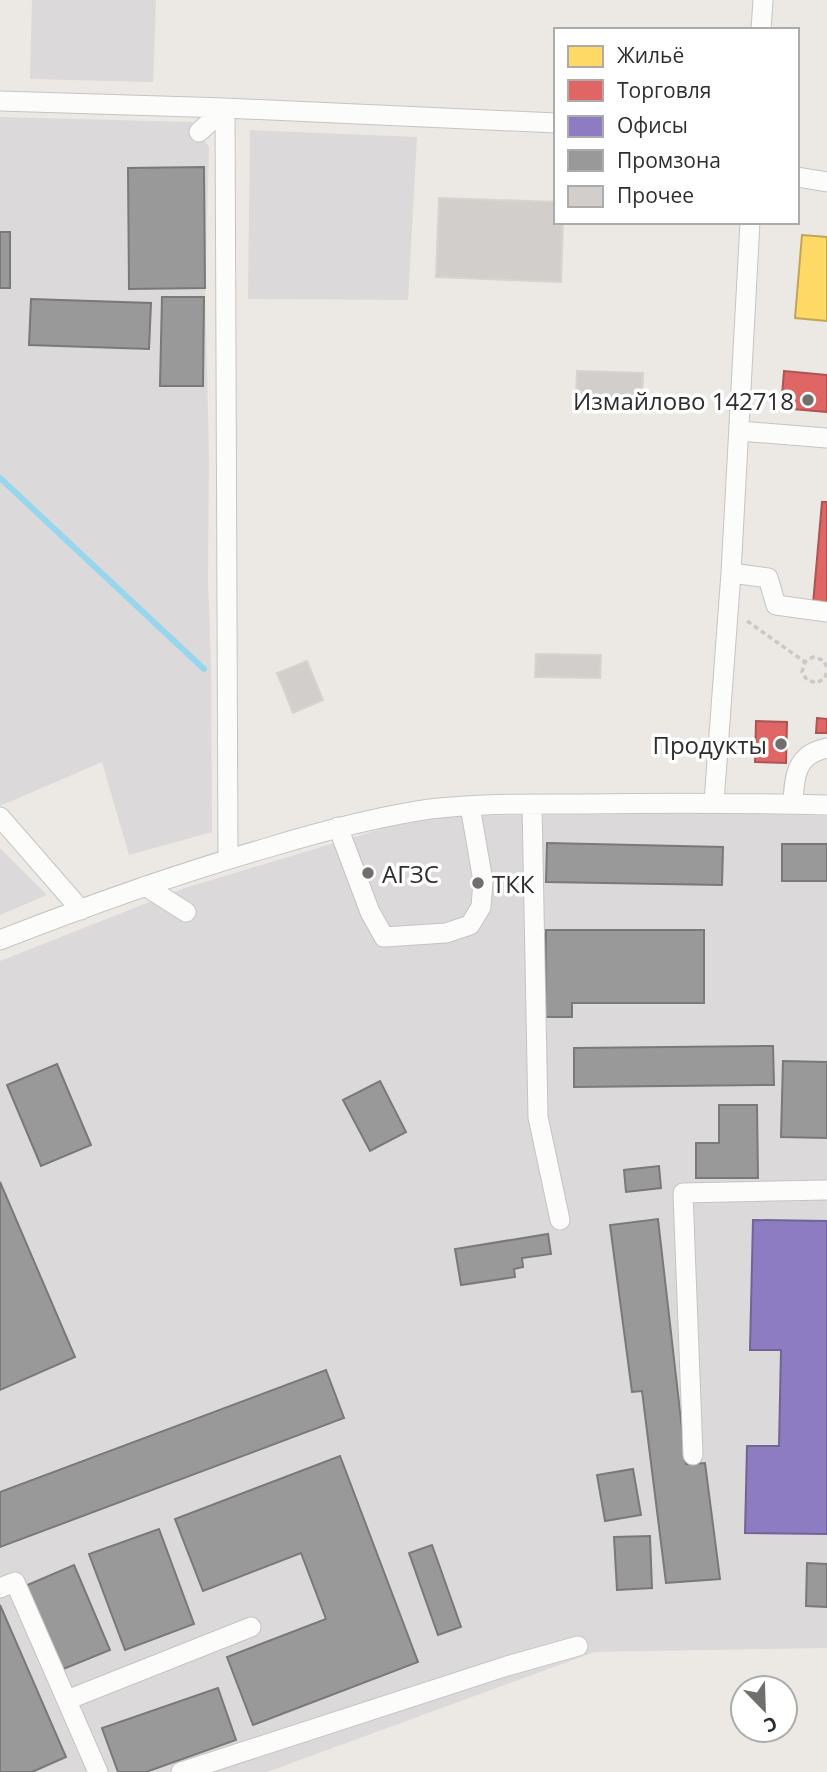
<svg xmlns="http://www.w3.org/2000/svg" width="827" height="1772" font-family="'Open Sans',sans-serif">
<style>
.industrial{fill:#dcd9db}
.homes{fill:#ffd966;stroke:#c0a655;stroke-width:2}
.shops{fill:#e06666;stroke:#ab5555;stroke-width:2}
.offices{fill:#8e7cc3;stroke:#716596;stroke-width:2}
.industry{fill:#999;stroke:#797979;stroke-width:2}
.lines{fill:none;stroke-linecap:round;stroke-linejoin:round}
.stream{stroke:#98d6ed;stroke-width:6}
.building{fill:#d1cecb;stroke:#d7d4d0;stroke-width:2}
.minor-casing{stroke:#c5c4c5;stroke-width:21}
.path{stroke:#c9c9c8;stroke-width:3.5;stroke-dasharray:5 3.5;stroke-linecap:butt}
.minor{stroke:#fcfcfb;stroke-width:19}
.poi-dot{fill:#706f6e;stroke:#fff;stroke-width:2.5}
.labels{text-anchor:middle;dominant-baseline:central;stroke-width:7;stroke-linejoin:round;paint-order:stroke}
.poi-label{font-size:24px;fill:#2e2e2e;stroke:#fff;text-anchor:end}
</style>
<rect width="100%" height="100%" fill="#ece8e4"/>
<path class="industrial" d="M32,0H156L153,82L30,79Z
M0,117L192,122L209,147L205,288L209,453L208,581L211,664L212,832L129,855L102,762L0,806Z
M250,130L417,137L408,300L248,299Z
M736,813L827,816V1648L595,1652L267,1772H0V961L185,888L424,816Z
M0,848L47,895L0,915Z"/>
<path class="homes" d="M802,235L827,237V321L795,318Z"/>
<path class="shops" d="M784,371L827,375V412L781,408Z
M822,502H827V605L813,604Z
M817,718L827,719V733H816Z
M756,721L787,722L786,763L755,762Z"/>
<path class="offices" d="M753,1220L827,1221V1534L745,1533L747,1446H779L781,1350H750Z"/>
<path class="industry" d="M204,167L205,288L129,289L128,168Z
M0,232H10V288H0Z
M162,297H204L203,386H160Z
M31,299L151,303L149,349L29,345Z
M547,843L723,847L722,885L546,882Z
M782,844H827V881H782Z
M546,930H704V1003H572V1017H545Z
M773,1046L774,1085L574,1087V1048Z
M783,1061L827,1062V1138L781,1137Z
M57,1064L91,1145L41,1166L7,1085Z
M380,1081L406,1132L370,1151L343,1100Z
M719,1105H757L758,1178H696V1143H719Z
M659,1166L661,1188L626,1192L624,1170Z
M0,1182L75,1357L0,1390Z
M658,1219L686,1464L705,1463L720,1579L666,1583L642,1391L632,1392L610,1225Z
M548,1234L551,1254L522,1258L523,1267L514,1269L515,1277L461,1285L455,1249Z
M326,1370L344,1418L0,1547V1492Z
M340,1456L418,1662L253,1725L227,1657L326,1619L301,1553L203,1591L175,1519Z
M633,1469L641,1515L605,1521L597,1475Z
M159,1529L194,1624L125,1650L89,1554Z
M650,1536L652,1588L617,1590L614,1537Z
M432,1545L461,1627L438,1635L409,1553Z
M807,1563L827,1564V1607L806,1606Z
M74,1565L110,1650L61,1670L25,1586Z
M0,1605L66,1757L32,1772H0Z
M218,1688L236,1740L146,1772H118L102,1728Z"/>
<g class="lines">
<path class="stream" d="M0,478L204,669"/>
</g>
<path class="building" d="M439,198L556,202V222H563L561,282L436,277Z
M577,371L643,373L642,403L576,401Z
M536,654L601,655L600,678L535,677Z
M307,661L323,700L293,713L277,673Z"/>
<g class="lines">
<g class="minor-casing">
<path id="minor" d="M761,30L763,0
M0,101L225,108L556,123
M225,108L228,859
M199,132L225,108
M797,177L827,182
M739,431L827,438
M731,573L768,578L776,605L827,612
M714,802L731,573L750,222
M532,804L538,1117L560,1220
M793,804C794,776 796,754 827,748
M0,817L81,910
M338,827L370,912L384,937L446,933L470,925L481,907L483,881L470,806
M145,886L186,912
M0,940C89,905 179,873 270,847C323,831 375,817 430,809C481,803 532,804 583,804C665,803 746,803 827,805
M693,1455L683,1193L827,1190
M0,1588L15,1582L98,1772
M67,1700L251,1627
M181,1772L507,1666L578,1646"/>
</g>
<path class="path" d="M747,621L805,662
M827,667L823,660L813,657L805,662L802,672L807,680L817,683L825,678L827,670"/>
<use href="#minor" class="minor"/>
</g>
<g class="poi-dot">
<circle cx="808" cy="400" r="7"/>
<circle cx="781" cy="744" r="7"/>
<circle cx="368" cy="873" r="7"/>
<circle cx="478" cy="883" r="7"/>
</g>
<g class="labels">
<g class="poi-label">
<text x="794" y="400">Измайлово 142718</text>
<text x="767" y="744">Продукты</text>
<text x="382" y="873" text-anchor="start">АГЗС</text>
<text x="492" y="883" text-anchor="start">ТКК</text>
</g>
</g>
<rect x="554" y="28" width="245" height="196" fill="#ffffff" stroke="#ababab" stroke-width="2"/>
<rect x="568" y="46" width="35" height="21" fill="#ffd966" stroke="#ababab" stroke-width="2"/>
<text x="617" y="63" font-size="21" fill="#2e2e2e">Жильё</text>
<rect x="568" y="80" width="35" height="21" fill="#e06666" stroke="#ababab" stroke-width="2"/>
<text x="617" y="98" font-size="21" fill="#2e2e2e">Торговля</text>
<rect x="568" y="116" width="35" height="21" fill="#8e7cc3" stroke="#ababab" stroke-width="2"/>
<text x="617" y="133" font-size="21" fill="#2e2e2e">Офисы</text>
<rect x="568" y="150" width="35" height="21" fill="#999999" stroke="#ababab" stroke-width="2"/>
<text x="617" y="168" font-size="21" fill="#2e2e2e">Промзона</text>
<rect x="568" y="186" width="35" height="21" fill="#d1cecb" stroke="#ababab" stroke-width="2"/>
<text x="617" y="203" font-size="21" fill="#2e2e2e">Прочее</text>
<g transform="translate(764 1709) rotate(157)"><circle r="33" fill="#ffffff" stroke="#ababab" stroke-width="2"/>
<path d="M0-5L12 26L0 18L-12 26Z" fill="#706f6e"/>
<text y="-10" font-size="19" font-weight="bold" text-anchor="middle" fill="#2e2e2e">С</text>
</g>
</svg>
